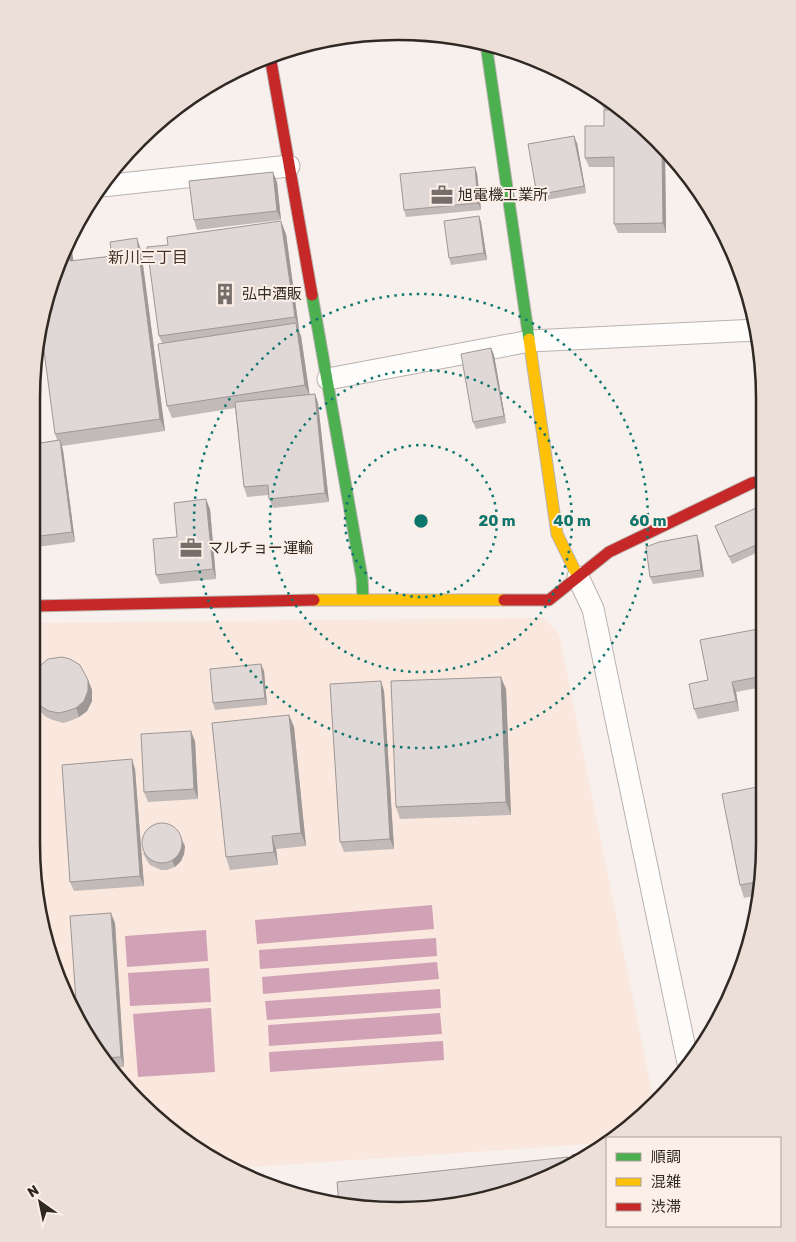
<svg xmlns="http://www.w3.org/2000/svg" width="796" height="1242" font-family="Rubik,'Noto Sans JP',sans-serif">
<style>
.built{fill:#fae7dd}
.water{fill:#d1a2b5}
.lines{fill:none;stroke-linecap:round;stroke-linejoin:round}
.street-casing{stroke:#b9b2ae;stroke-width:23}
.fast-casing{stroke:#b9b2ae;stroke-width:13}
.slow-casing{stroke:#b9b2ae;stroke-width:13}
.jam-casing{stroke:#b9b2ae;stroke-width:13}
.street{stroke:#fefdfc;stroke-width:21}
.fast{stroke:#4caf50;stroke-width:11}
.slow{stroke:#ffc107;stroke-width:11}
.jam{stroke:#c62828;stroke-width:11}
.wall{fill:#c1bab8}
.shaded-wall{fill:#9d9796}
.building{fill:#e0d8d6;stroke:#9d9796}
.ring{fill:none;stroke:#0f766e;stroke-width:2.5;stroke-dasharray:2.5 5}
.labels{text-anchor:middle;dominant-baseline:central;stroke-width:4;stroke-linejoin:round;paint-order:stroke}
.poi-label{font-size:15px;fill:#302823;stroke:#fcefe8;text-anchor:start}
.neighbourhood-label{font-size:16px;fill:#43332a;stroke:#fcefe8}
.rim{fill:none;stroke:#302823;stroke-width:2.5}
.centre{fill:#0f766e;stroke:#fcefe8;stroke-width:2.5}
.ring-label{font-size:15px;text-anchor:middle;font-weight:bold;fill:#0f766e;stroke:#fcefe8;stroke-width:4;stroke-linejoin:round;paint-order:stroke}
</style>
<rect width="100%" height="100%" fill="#f7f0ec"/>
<path class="built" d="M544,618L559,634L654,1102L610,1138H607L604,1143L236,1168L175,1135L93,1048L51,962L31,844L33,623Z"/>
<path class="water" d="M432,905L434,929L257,944L255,920Z
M206,930L208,961L127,967L125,936Z
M436,938L437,956L260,969L259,950Z
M437,962L439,979L263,994L262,977Z
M209,968L211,1002L130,1006L128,973Z
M440,989L441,1008L267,1020L265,1001Z
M211,1008L215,1072L138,1077L133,1014Z
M440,1013L442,1034L269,1046L268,1025Z
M443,1041L444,1060L270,1072L269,1052Z"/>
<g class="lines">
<g class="street-casing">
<path id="street" d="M102,186L289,166
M328,379L530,341L757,330
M578,577L593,609L688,1063"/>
</g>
<g class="fast-casing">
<path id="fast" d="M486,44L529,339
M312,295L362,578L363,599"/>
</g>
<g class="slow-casing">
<path id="slow" d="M529,339L557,534L578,577
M314,600H504"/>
</g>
<g class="jam-casing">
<path id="jam" d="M270,56L312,295
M504,600H549L609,552L752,483L764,480
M33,606L314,600"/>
</g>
<use href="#street" class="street"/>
<use href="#fast" class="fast"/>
<use href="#slow" class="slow"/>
<use href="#jam" class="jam"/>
</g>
<path class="wall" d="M598,92L640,122L665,150L666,233H618L614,224V167H589L585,158L604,126V110L598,94Z
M577,143L586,193L540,201L537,195Z
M477,173L481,210L406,217L404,210Z
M277,182L281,220L197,230L194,220Z
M479,216L481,222L487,260L451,265L449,258Z
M286,234L299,329H298L301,336L309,394H315L318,403L329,502L273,508L269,499V495L247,497L244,487L235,408L172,418L167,406L162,343L159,336L168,245Z
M141,250L165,431L62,446L63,450L75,542L36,547L33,538L34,444L57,440L55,434L73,261L112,256Z
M491,348L494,355L506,423L476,429L473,422Z
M763,505V550L732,564L715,526Z
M210,509L216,579L160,584L156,575L177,537Z
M699,542L704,577L653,584L650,577Z
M763,628V687L736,692L739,711L698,719L694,709L708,680Z
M264,671L267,705L215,710L213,703Z
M32,680H88L92,690V701L87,711L79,717L70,721L63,723L53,720L46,717L41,712H32Z
M381,681L384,691L394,849L344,852L340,842Z
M506,689L511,815L400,819L396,807Z
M289,715L294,727L306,846L276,849L278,865L230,870L226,857Z
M195,741L198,799L148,802L144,792Z
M135,769L144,886L74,891L70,882Z
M762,786V892L761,894L744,898L740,885Z
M185,846L184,854L181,861L175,867L167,870H161L150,865L146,859L143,853Z
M115,923L124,1067L112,1068L93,1048Z"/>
<path class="shaded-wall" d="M574,136L577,143L586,193L584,186Z
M662,146L665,150L666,233L663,223Z
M475,167L477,173L481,210L478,203Z
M273,172L277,182L281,220L277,211Z
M479,216L481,222L487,260L484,253Z
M281,221L286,234L299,329L295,317Z
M70,235L75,273L70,261L68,240Z
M137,238L141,250L165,431L160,419Z
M296,323L301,336L310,397L305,385Z
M491,348L494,355L506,423L504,416Z
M315,394L318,403L329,502L325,493Z
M60,440L63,450L75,542L72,532Z
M206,499L210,509L216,579L213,569Z
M697,535L699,542L704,577L701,570Z
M261,664L264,671L267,705L265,698Z
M501,677L506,689L511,815L506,802Z
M88,680L92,690V701L87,711L79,717L76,708Z
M381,681L384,691L394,849L390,839Z
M732,682L736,692L739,711L736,701Z
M289,715L294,727L306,846L301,833Z
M191,731L195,741L198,799L194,789Z
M132,759L135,769L144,886L140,876Z
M272,836L276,849L278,865L274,852Z
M182,840L185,846L184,854L181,861L175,867L172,860Z
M111,913L115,923L124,1067L121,1057Z"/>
<path class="building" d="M604,110H622L640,122L662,146L663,223L614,224V157L585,158V126H604Z
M574,136L584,186L537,195L528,144Z
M475,167L478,203L404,210L400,174Z
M273,172L277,211L194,220L189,181Z
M479,216L484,253L449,258L444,221Z
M281,221L295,317L159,336L147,247L168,245L167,237Z
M137,238L160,419L55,434L41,328L68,240L70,261L112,256L110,242Z
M296,323L305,385L167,406L158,344Z
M491,348L504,416L473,422L461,354Z
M315,394L325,493L269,499L268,485L244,487L235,402Z
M60,440L72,532L33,537L34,444Z
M206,499L213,569L156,575L153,539L177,537L174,503Z
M763,505V542L729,557L715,526Z
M697,535L701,570L650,577L646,547L659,542Z
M763,628V676L732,682L736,701L694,709L689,684L708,680L700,640Z
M62,657L70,659L80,665L88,680V691L84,701L76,708L67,711L59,713L49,711L42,707L38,702H32V680H33L41,665L48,659Z
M261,664L265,698L213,703L210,669Z
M501,677L506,802L396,807L391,681Z
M381,681L390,839L340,842L330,684Z
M289,715L301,833L272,836L274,852L226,857L212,723Z
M191,731L194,789L144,792L141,734Z
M132,759L140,876L70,882L62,765Z
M762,786V881L740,885L722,794Z
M142 843a20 20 0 1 1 40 0a20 20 0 1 1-40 0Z
M111,913L121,1057L103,1058L93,1048L77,1015L70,916Z
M595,1151L582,1161L574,1165L572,1155Z
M568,1157L569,1167L493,1198L374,1210L339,1203L337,1182Z"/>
<g class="ring">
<circle cx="421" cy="521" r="76"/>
<circle cx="421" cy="521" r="151"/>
<circle cx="421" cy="521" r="227"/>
</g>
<defs>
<g id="office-bare" transform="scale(1.725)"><path d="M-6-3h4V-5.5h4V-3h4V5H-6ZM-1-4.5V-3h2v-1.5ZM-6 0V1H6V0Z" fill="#766e69" stroke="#fcefe8" stroke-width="2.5" paint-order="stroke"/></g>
<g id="building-bare" transform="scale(1.725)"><path d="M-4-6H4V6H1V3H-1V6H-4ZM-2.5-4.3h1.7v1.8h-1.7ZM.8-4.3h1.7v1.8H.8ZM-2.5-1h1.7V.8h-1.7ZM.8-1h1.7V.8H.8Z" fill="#766e69" stroke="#fcefe8" stroke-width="2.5" paint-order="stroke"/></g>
</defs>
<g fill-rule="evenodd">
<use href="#office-bare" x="442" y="195"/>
<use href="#building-bare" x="225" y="294"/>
<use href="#office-bare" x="191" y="548"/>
</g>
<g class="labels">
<g class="poi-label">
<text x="458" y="195">旭電機工業所</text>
<text x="242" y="294">弘中酒販</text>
<text x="208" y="548">マルチョー運輸</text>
</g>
<g class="neighbourhood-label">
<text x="148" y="257">新川三丁目</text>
</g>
</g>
<path d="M0 0H796V1242H0ZM398 40H398A358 358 0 0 1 756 398V844A358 358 0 0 1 398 1202H398A358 358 0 0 1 40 844V398A358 358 0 0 1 398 40Z" fill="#ecdfd8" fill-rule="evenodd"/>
<path class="rim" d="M398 40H398A358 358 0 0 1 756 398V844A358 358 0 0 1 398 1202H398A358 358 0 0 1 40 844V398A358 358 0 0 1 398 40Z"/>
<circle cx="421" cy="521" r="8" class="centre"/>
<g class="ring-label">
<text x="497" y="526">20 m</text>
<text x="572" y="526">40 m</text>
<text x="648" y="526">60 m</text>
</g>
<rect x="606" y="1137" width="175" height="90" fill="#fcefe8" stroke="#aa9f99"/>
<rect x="616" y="1153" width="25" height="8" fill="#4caf50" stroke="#aa9f99"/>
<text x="651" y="1162" font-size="15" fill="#302823">順調</text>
<rect x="616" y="1178" width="25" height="8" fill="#ffc107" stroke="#aa9f99"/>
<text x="651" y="1187" font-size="15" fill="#302823">混雑</text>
<rect x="616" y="1203" width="25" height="8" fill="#c62828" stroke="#aa9f99"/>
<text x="651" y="1212" font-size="15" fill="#302823">渋滞</text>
<g transform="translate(40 1202) rotate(327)" stroke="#fcefe8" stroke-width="4" paint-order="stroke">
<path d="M0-4L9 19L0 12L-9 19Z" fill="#302823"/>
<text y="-8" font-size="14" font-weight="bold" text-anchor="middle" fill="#302823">N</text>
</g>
</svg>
